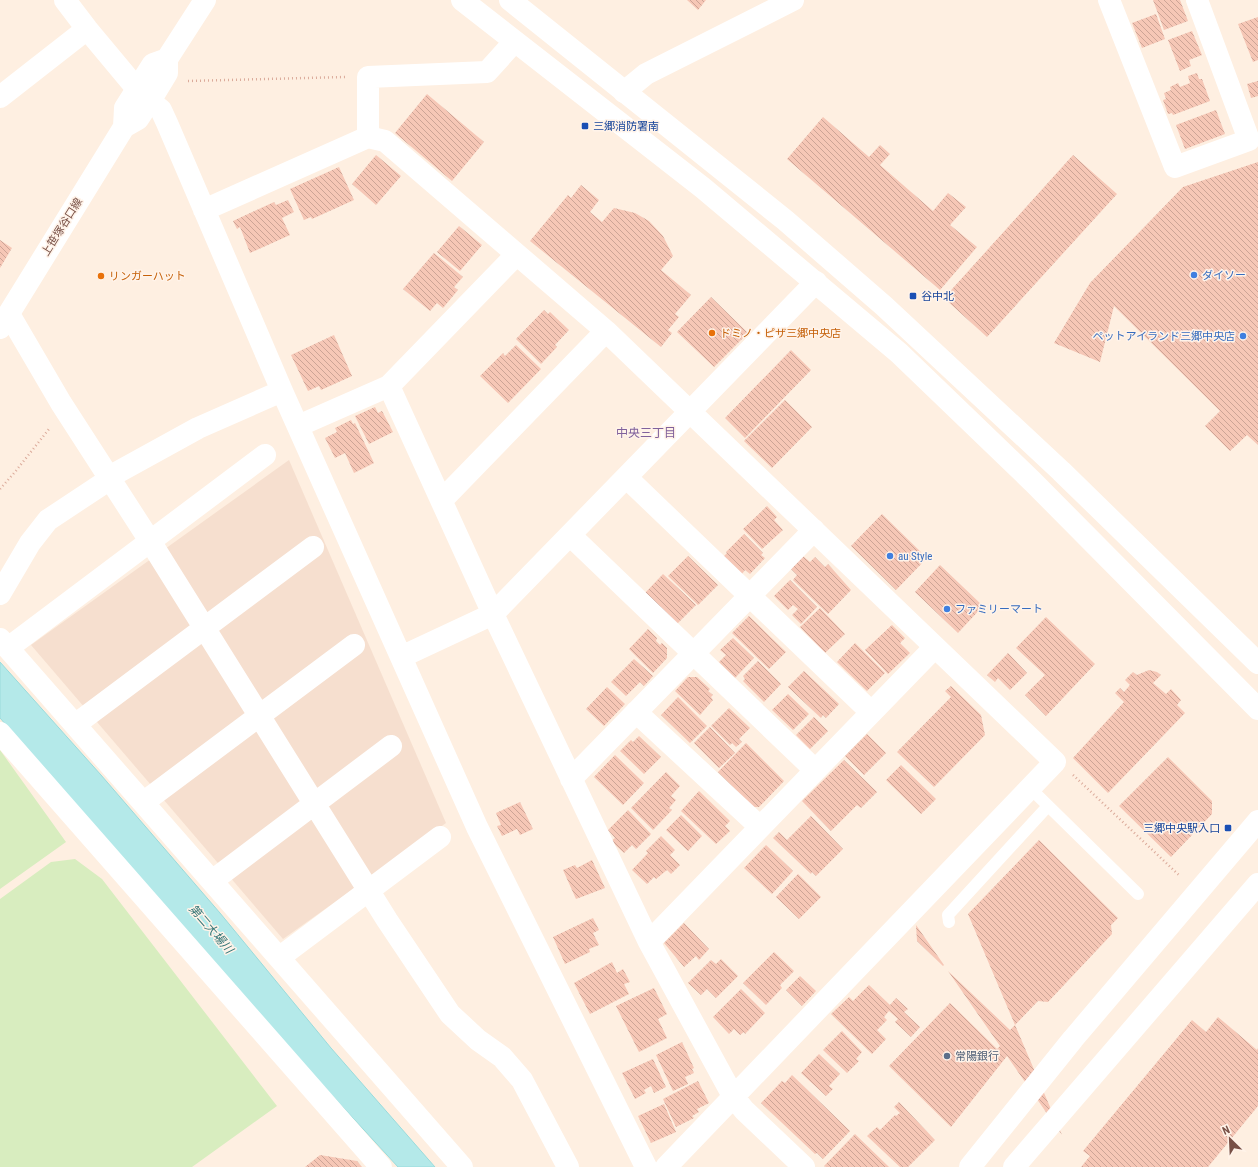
<svg xmlns="http://www.w3.org/2000/svg" width="1258" height="1167" font-family="'Roboto Condensed','Noto Sans JP',sans-serif">
<style>
.residential{fill:#f6dfcf}
.green{fill:#d8edbf}
.water{fill:#b4e9e9;stroke:#99dbdc}
.building{fill:url(#building-back-hatch)}
.lines{fill:none;stroke-linecap:round;stroke-linejoin:round}
.path{stroke:#dbaa9a;stroke-width:2.5;stroke-dasharray:1 3;stroke-linecap:butt}
.lane{stroke:#fff;stroke-width:12}
.street{stroke:#fff;stroke-width:22}
.secondary{stroke:#fff;stroke-width:22}
.transit-dot{fill:#1a4fb4;stroke:#fff3e9;stroke-width:1.5}
.shop-dot{fill:#3f7fe0;stroke:#fff3e9;stroke-width:1.5}
.food-dot{fill:#e8710a;stroke:#fff3e9;stroke-width:1.5}
.service-dot{fill:#5c6f8a;stroke:#fff3e9;stroke-width:1.5}
.labels{text-anchor:middle;dominant-baseline:central;stroke-width:3;stroke-linejoin:round;paint-order:stroke}
.transit-label{font-size:11px;fill:#164399;stroke:#fff3e9;text-anchor:start}
.street-label{font-size:11px;fill:#785046;stroke:#fff3e9}
.shop-label{font-size:11px;fill:#366cbe;stroke:#fff3e9;text-anchor:start}
.food-label{font-size:11px;fill:#c56008;stroke:#fff3e9;text-anchor:start}
.service-label{font-size:11px;fill:#4e5e75;stroke:#fff3e9;text-anchor:start}
.neighbourhood-label{font-size:12px;fill:#80619c;stroke:#fff3e9}
.water-label{font-size:12px;font-style:italic;fill:#357677;stroke:#fff3e9}
</style>
<defs>
<pattern id="building-back-hatch" width="6" height="6" patternUnits="userSpaceOnUse"><rect width="6" height="6" fill="#f6c7b6"/><path d="M-1 5l2 2M0 0l6 6M5-1l2 2" fill="none" stroke="#cca496"/></pattern>
</defs>
<rect width="100%" height="100%" fill="#feefe1"/>
<path class="residential" d="M289,460L446,823L283,939L31,645Z"/>
<path class="green" d="M0,750L66,842L0,889Z
M75,859L102,879L277,1106L192,1167H0V899L51,862Z"/>
<path class="water" d="M0,662L101,775L220,913L331,1048L435,1167H398L273,1031L0,718Z"/>
<path class="building" d="M687,0H706L698,10Z
M1153,0H1180L1188,21L1164,30Z
M1156,14L1165,39L1142,48L1132,23Z
M1258,17V60L1253,62L1238,24Z
M1192,31L1202,55L1189,60L1191,66L1180,71L1168,40Z
M1197,73L1199,79H1202L1210,101L1173,115L1172,113L1168,114L1163,100L1166,99L1164,93L1171,90L1170,87L1178,83L1180,87L1190,83L1188,76Z
M1258,81V96L1251,98L1247,84Z
M427,94L484,142L452,181L395,133Z
M1216,110L1225,134L1185,149L1176,125Z
M823,117L869,157L880,145L890,154L880,165L933,211L948,193L966,207L950,225L977,247L940,290L787,159Z
M376,155L401,176L376,205L352,184Z
M1073,155L1117,194L987,337L944,298Z
M1258,162V445L1247,435L1230,451L1205,426L1220,411L1114,306L1100,362L1054,343L1090,283L1183,187Z
M339,167L354,200L312,219L311,217L304,220L290,189Z
M581,185L599,200L590,212L602,222L614,208L635,213L649,221L663,236L673,256L661,270L691,295L675,314L679,317L668,330L672,333L661,347L530,241L568,195L571,198Z
M288,200L294,212L282,218L290,235L250,253L240,227L237,229L233,221L274,202L276,205Z
M459,226L482,245L460,271L437,252Z
M0,240L12,248L0,268Z
M434,253L463,277L454,287L458,290L443,308L437,303L430,311L403,289Z
M711,297L748,333L714,367L677,332Z
M544,310L548,314L550,312L569,330L555,345L557,347L541,364L516,339Z
M334,335L352,376L321,390L319,386L308,391L291,355Z
M516,345L541,369L508,403L480,376L503,353L505,356Z
M791,350L811,370L745,438L725,418Z
M785,400L812,427L772,468L744,441Z
M375,407L378,413L382,411L393,432L369,444L355,416Z
M351,420L353,424L355,423L374,463L354,473L345,453L335,458L325,438L337,432L335,428Z
M767,506L777,517L774,520L783,530L762,549L743,529Z
M882,514L927,558L896,590L851,546Z
M744,534L763,553L761,555L765,558L750,574L745,570L742,574L724,556L727,553L726,552Z
M688,556L718,585L698,605L668,576Z
M803,556L810,562L815,557L825,567L828,564L851,590L828,614L793,580L797,575L791,569Z
M940,565L983,606L958,633L915,592Z
M663,574L696,605L677,624L645,593Z
M790,580L817,607L801,624L792,615L798,609L793,605L788,610L774,596Z
M820,608L845,634L825,653L800,627Z
M749,616L786,652L769,669L732,633Z
M1046,617L1095,664L1046,716L1025,695L1045,675L1016,648Z
M892,625L905,638L900,643L910,653L888,674L865,650Z
M648,629L657,638L656,641L660,645L662,643L667,648V658L653,673L629,649Z
M733,638L754,658L735,678L719,662L726,655L720,650Z
M855,643L885,673L867,691L837,662Z
M1008,653L1027,673L1010,690L998,678L995,682L987,675Z
M634,659L653,676L644,686L640,682L626,696L611,682Z
M758,661L781,684L764,702L743,681L745,679L743,676Z
M1149,670L1157,672L1161,675L1153,683L1166,694L1171,689L1181,700L1177,705L1185,713L1108,793L1073,758L1124,702L1115,693L1120,688L1124,692L1130,685L1125,680L1133,672L1137,675Z
M804,671L839,704L826,718L823,715L821,718L788,687Z
M688,677H697L710,689L708,691L713,695L711,697L713,700L700,715L675,691Z
M951,686L981,715L985,735L934,787L897,752L951,697L945,691Z
M607,687L625,704L604,726L586,709Z
M788,694L809,714L793,730L772,710Z
M678,697L707,726L690,743L661,715Z
M729,708L750,728L739,739L742,742L736,747L732,743L730,745L711,726Z
M814,717L828,731L810,749L796,735Z
M710,727L735,753L719,768L694,743Z
M867,734L886,753L864,775L845,756Z
M639,736L661,757L644,774L620,751L631,740L633,742Z
M746,743L784,781L759,807H753L718,772Z
M615,755L644,783L623,805L594,777Z
M1168,757L1212,801V814L1171,857L1119,806Z
M844,760L877,792L861,808L857,805L831,831L802,801Z
M901,765L936,799L921,814L886,780Z
M666,772L680,786L671,796L676,800L669,808L672,810L653,830L631,808Z
M699,791L730,821L725,826L730,831L716,844L681,811Z
M520,802L533,829L520,835L517,829L502,836L497,826L501,825L496,813Z
M628,810L651,834L636,849L632,845L624,853L611,841L615,838L608,830Z
M681,815L702,836L688,851L666,830Z
M811,816L843,849L816,876L812,872L811,874L773,838L779,832L787,840Z
M661,836L675,850L670,855L680,865L671,874L667,870L656,879L654,877L647,884L632,870L648,853L646,851Z
M1039,840L1118,918L1111,925L1112,934L1048,1002L1038,1001L1015,1025L1062,1135L1007,1056L951,1127L889,1066L950,1003L997,1049L1000,1046L948,971L1010,1030L1015,1025L968,914Z
M766,845L793,871L772,894L744,868Z
M592,860L605,888L576,899L563,870L575,865L577,868Z
M798,874L821,897L799,919L776,897Z
M593,918L599,930L593,933L599,945L589,949L590,952L565,964L553,937Z
M684,923L709,949L699,960L696,956L684,967L664,943Z
M916,925L944,965L943,966L917,941Z
M774,952L794,971L780,985L782,988L766,1005L743,983Z
M721,959L738,976L716,998L707,989L701,995L688,983L711,960L716,964Z
M612,962L617,973L623,969L630,982L624,984L629,994L590,1014L574,983Z
M800,976L816,991L802,1006L786,990Z
M869,985L890,1005L896,998L908,1009L904,1012L920,1027L911,1037L895,1022L898,1019L889,1011L884,1017L887,1020L877,1030L886,1039L872,1054L831,1014L849,997L853,1001Z
M654,988L667,1014L658,1019L667,1038L639,1052L616,1006Z
M741,989L765,1013L745,1034L744,1032L740,1035L734,1029L729,1034L713,1017Z
M1218,1017L1257,1050L1258,1048V1106L1208,1167H1081L1090,1156L1083,1151L1192,1020L1206,1032Z
M842,1031L862,1052L856,1059L859,1061L847,1073L823,1050Z
M682,1042L694,1068L692,1069L694,1073L685,1077L688,1084L673,1091L656,1055Z
M819,1054L840,1074L829,1086L833,1089L826,1096L801,1073Z
M653,1059L666,1087L654,1093L651,1086L644,1090L646,1093L635,1099L622,1073Z
M792,1075L850,1131L823,1159L817,1153L815,1154L761,1103L782,1081L785,1083Z
M698,1081L709,1103L697,1109L699,1112L692,1116L694,1118L676,1127L663,1099Z
M899,1102L935,1140L908,1167H900L867,1136L877,1127L880,1130L895,1115L896,1116L900,1113L894,1107Z
M664,1104L676,1132L651,1143L638,1116Z
M855,1134L889,1167H826L824,1166Z
M320,1155L357,1161L362,1167H305Z"/>
<g class="lines">
<path class="path" d="M188,81L345,77
M0,489L15,472L49,429
M1073,775L1180,876"/>
<path class="lane" d="M1030,788L1138,894
M949,922L948,915L1048,806"/>
<path class="street" d="M65,0L87,29L137,89
M1109,0L1175,167L1249,140L1197,0
M624,92L646,74L793,0
M0,97L87,29
M150,101L161,110L167,123L282,391L477,827L646,1167
M368,137V77L487,72L514,42
M204,210L368,137L385,141L606,331L1055,762L666,1167
M9,314L61,403L150,541L387,920L450,1014L478,1040L502,1057L522,1080L568,1167
M389,386L493,614L649,942L733,1096L744,1110L804,1167
M298,426L389,386L516,255
M109,477L198,428L282,391
M627,478L871,712
M442,500L606,331
M571,536L814,769
M0,594L30,543L48,520L110,479
M0,639L462,1167
M8,648L265,455
M401,657L493,614L816,282
M636,712L759,826
M76,724L313,547
M0,733L381,1167
M571,779L814,530
M144,802L354,645
M212,881L391,746
M649,942L934,648
M280,957L440,837"/>
<path class="secondary" d="M462,0L703,188L899,353L1033,482L1258,709
M510,0L785,220L884,306L1061,471L1258,663
M124,127L125,108L153,64L167,59
M0,328L124,127L138,119L150,101L167,73V59L205,0
M970,1167L1073,1039L1258,821
M1014,1167L1258,884"/>
</g>
<g class="transit-dot">
<rect x="581" y="122" width="8" height="8" rx="2"/>
<rect x="909" y="292" width="8" height="8" rx="2"/>
<rect x="1224" y="824" width="8" height="8" rx="2"/>
</g>
<g class="shop-dot">
<circle cx="1194" cy="275" r="4"/>
<circle cx="1243" cy="336" r="4"/>
<circle cx="890" cy="556" r="4"/>
<circle cx="947" cy="609" r="4"/>
</g>
<g class="food-dot">
<circle cx="101" cy="276" r="4"/>
<circle cx="712" cy="333" r="4"/>
</g>
<circle class="service-dot" cx="947" cy="1056" r="4"/>
<g class="labels">
<g class="transit-label">
<text x="593" y="126">三郷消防署南</text>
<text x="921" y="296">谷中北</text>
<text x="1220" y="828" text-anchor="end">三郷中央駅入口</text>
</g>
<g class="street-label">
<text transform="translate(62 227) rotate(-58)">上笹塚谷口線</text>
</g>
<g class="shop-label">
<text x="1202" y="275">ダイソー</text>
<text x="1235" y="336" text-anchor="end">ペットアイランド三郷中央店</text>
<text x="898" y="556">au Style</text>
<text x="955" y="609">ファミリーマート</text>
</g>
<g class="food-label">
<text x="109" y="276">リンガーハット</text>
<text x="720" y="333">ドミノ・ピザ三郷中央店</text>
</g>
<g class="service-label">
<text x="955" y="1056">常陽銀行</text>
</g>
<g class="neighbourhood-label">
<text x="646" y="433">中央三丁目</text>
</g>
<g class="water-label">
<text transform="translate(211 929) rotate(49)">第二大場川</text>
</g>
</g>
<g transform="translate(1230 1139) rotate(336)" stroke="#fff3e9" stroke-width="3" paint-order="stroke">
<path d="M0-3L7 15L0 10L-7 15Z" fill="#785046"/>
<text y="-6" font-size="11" font-weight="bold" text-anchor="middle" fill="#785046">N</text>
</g>
</svg>
